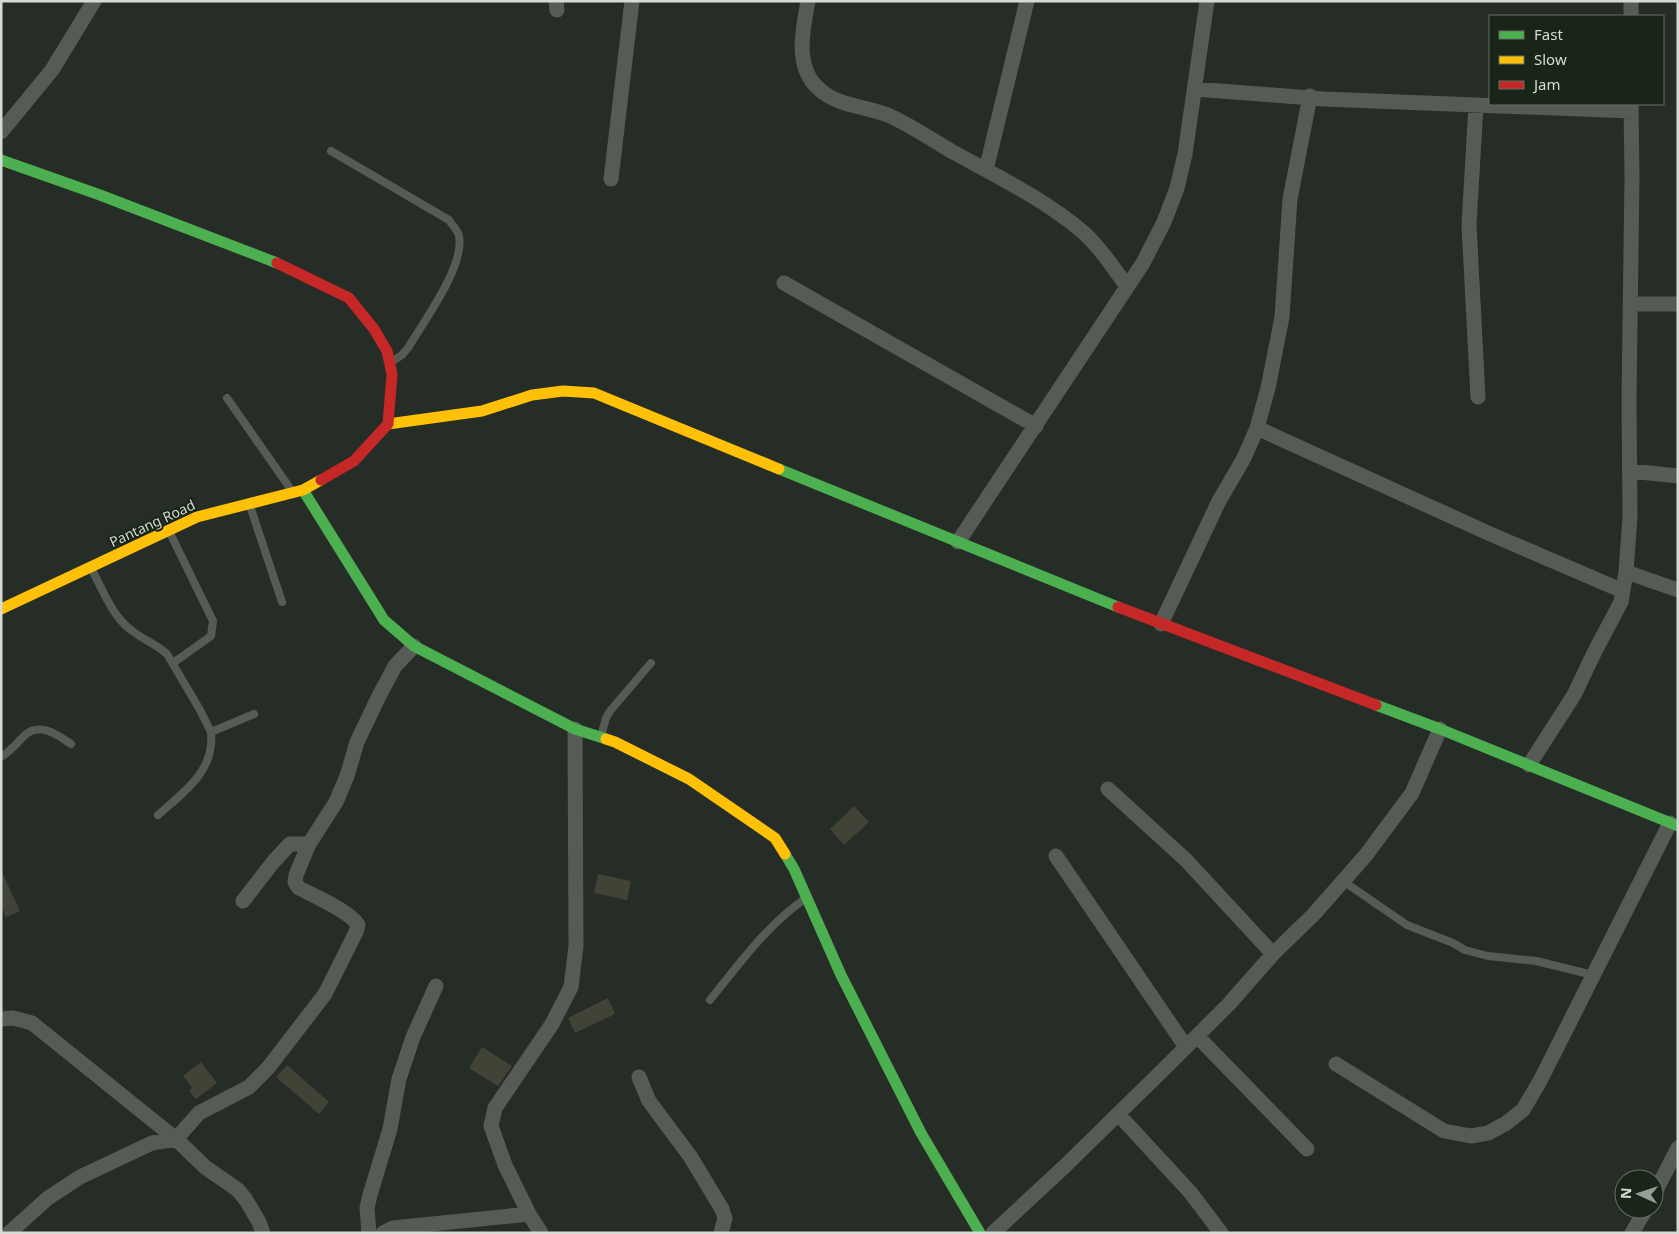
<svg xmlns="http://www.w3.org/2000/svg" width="1679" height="1234" font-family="'Noto Sans',sans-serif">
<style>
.building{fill:#404336}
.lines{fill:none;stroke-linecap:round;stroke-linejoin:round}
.lane{stroke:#575b56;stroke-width:8}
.street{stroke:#575b56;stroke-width:15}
.fast{stroke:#4caf50;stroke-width:11}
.slow{stroke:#ffc107;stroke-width:11}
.jam{stroke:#c62828;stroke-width:11}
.labels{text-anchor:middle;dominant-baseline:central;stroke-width:4;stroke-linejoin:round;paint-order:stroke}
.street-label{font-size:14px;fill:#d4dcd4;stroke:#1a2519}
</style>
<rect width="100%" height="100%" fill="#262c26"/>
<path class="building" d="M854,806L869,822L844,845L830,829Z
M1,870L20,911L6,917L1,905Z
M598,874L631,881L627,900L594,893Z
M608,998L615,1014L575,1033L568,1018Z
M482,1047L512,1066L498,1086L469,1068Z
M201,1062L217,1083L196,1099L189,1091L192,1088L183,1076Z
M287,1065L329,1102L319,1114L276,1077Z"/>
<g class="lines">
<path class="lane" d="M331,151L449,220C452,225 458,230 459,236C465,266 424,321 408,348L402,355L391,362
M227,398L292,491
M250,506L282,602
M170,533L213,621L211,636L173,663
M92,570C103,590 112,616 131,630C142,639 156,644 167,654L200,710L211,732L254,714
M601,736L606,718L610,711L651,663
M1,757C11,751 17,743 25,735C40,722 58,735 71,744
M158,815C184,792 215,771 211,732
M1343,881L1407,925L1453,943L1465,950L1488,956L1536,961L1593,975
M710,1000C740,963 767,925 806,898"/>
<path class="street" d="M556,1L557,10
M808,1C803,29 794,66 818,88C836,106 865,106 888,115C910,125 931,139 951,151C995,175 1046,200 1084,233C1101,248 1113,268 1127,286
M1631,16V1
M1195,89L1324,99L1631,111
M1476,105L1469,225L1478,397
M1,132L52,70L94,1
M986,170L1027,1
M611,179L632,1
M784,283L1036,426
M1630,304H1678
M1257,428L1488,533L1623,591
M1630,471L1678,476
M958,542L1143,263L1164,222L1177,188L1185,154L1207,1
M1626,572L1678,590
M1161,624L1219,501L1244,458L1257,428L1268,388L1282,317L1290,199L1310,96
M1529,765L1574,695L1595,651L1621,602L1626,572L1630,517L1629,399L1632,177L1631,104
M1108,789L1186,860L1273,954
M1056,856L1186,1047
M243,901L274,861L290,844H309
M1,1019L13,1018L32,1023L176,1139L205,1167L238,1190L246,1200L259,1222L263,1233
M1197,1036L1307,1149
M1336,1064L1444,1131L1471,1136L1488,1133L1505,1124L1523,1110L1540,1081L1670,823
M639,1077L649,1101L690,1156L722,1209L725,1218L721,1233
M1118,1114L1190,1192L1221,1233
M1654,1194L1678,1148
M9,1233L48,1198L80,1177L152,1143L176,1139L199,1113L249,1087L268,1068L325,994L356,932L358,925C350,911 314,896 299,888L295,882L296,875L309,844L336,802L347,776L357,742L378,698L395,666L414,646
M369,1233L367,1208L370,1195L390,1129L399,1079L413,1037L436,986
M383,1233L393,1228L529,1214
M541,1233L529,1214L505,1165L491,1126L495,1108L552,1024L571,987L576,946L575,729
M993,1233L1065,1166L1167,1066L1229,1004L1273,954L1314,914L1366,855L1412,793L1440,729
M1632,1233L1646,1209"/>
<path class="fast" d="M1,160L100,195L277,263
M779,469L1118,607
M303,490L384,620L414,646L575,729L606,739
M1376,705L1440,729L1678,826
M785,854L794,869L841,975L921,1133L980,1233"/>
<path class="slow" d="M388,424L482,411L532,395L563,391L594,393L779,469
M1,609L197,517L303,490L321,480
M606,739L615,742L689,779L775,838L785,854"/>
<path class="jam" d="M277,263L349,298L374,329L387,351L392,374L388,424
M321,480L354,461L388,424
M1118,607L1376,705"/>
</g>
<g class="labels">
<g class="street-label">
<text transform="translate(152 523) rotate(-25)">Pantang Road</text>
</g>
</g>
<rect width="1679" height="1234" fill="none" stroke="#d4dcd4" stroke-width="5"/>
<rect x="1489" y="15" width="175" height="90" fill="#1a2519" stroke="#646e64"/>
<rect x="1499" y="31" width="25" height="8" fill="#4caf50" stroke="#646e64"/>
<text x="1534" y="40" font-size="15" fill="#d4dcd4">Fast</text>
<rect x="1499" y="56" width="25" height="8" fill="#ffc107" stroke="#646e64"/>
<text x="1534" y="65" font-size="15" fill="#d4dcd4">Slow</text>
<rect x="1499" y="81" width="25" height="8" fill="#c62828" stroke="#646e64"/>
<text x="1534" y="90" font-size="15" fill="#d4dcd4">Jam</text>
<g transform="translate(1639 1194) rotate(273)"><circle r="24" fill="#1a2519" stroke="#646e64"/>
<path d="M0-4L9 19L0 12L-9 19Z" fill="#979e97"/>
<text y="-8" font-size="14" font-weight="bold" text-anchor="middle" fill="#d4dcd4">N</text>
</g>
</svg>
